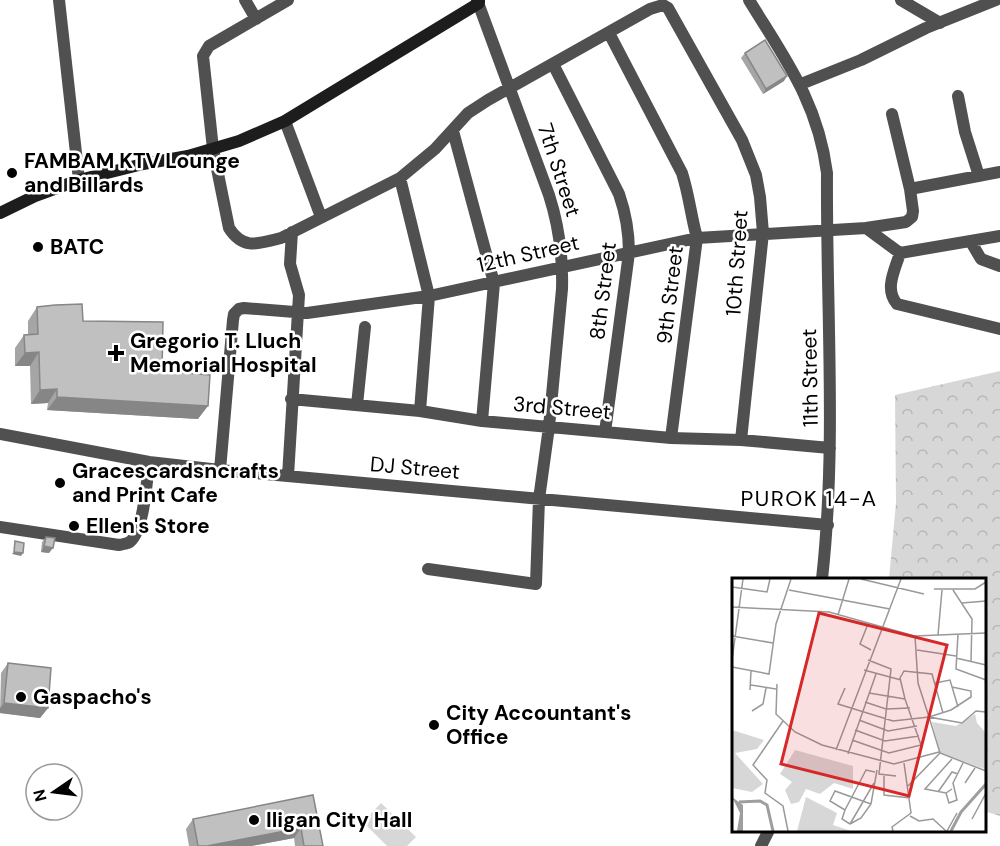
<svg xmlns="http://www.w3.org/2000/svg" width="1000" height="846" font-family="'DM Sans',sans-serif">
<style>
.forest{fill:url(#forest-crowns)}
.park{fill:#d7d7d7}
.lines{fill:none;stroke-linecap:round;stroke-linejoin:round}
.minor{stroke:#505050;stroke-width:12}
.secondary{stroke:#1d1d1d;stroke-width:12}
.wall{fill:#a5a5a5}
.shaded-wall{fill:#868686}
.building{fill:#c0c0c0;stroke:#868686;stroke-width:1.5}
.poi-dot{fill:#000;stroke:#fff;stroke-width:2}
.labels{text-anchor:middle;dominant-baseline:central;stroke-width:5;stroke-linejoin:round;paint-order:stroke}
.poi-label{font-size:21px;font-weight:bold;fill:#000;stroke:#fff;text-anchor:start}
.street-label{font-size:21px;fill:#000;stroke:#fff}
.neighbourhood-label{font-size:22px;letter-spacing:1.5px;fill:#000;stroke:#fff}
.inset-river{fill:none;stroke:#9e9e9e;stroke-width:3}
.inset-road{fill:none;stroke:#999;stroke-width:1.5}
.view{fill:#d62828;fill-opacity:0.15;stroke:#d62828;stroke-width:3}
.inset-edge{fill:none;stroke:#000;stroke-width:3}
</style>
<defs>
<pattern id="forest-crowns" width="20" height="18" patternUnits="userSpaceOnUse" patternTransform="scale(1.5)"><rect width="20" height="18" fill="#d7d7d7"/><path d="M2 6a3 3 0 1 1 6 0M12 15a3 3 0 1 1 6 0" fill="none" stroke="#b7b7b7"/></pattern>
</defs>
<rect width="100%" height="100%" fill="#fff"/>
<path class="forest" d="M1000,371V816L984,811V579H889L896,503L895,395Z"/>
<path class="park" d="M381,803L416,837L407,846H387L363,822Z"/>
<g class="lines">
<path class="minor" d="M59,0L79,180
M245,0L256,19
M288,0L209,46L203,56L213,149L229,228C243,250 258,244 281,238L400,178L435,149L468,113L488,100L650,9L663,5L668,8L742,140L756,175L760,197L763,233L741,440
M749,0C785,59 818,102 827,173C826,308 837,444 822,579
M901,0L940,23
M609,33L682,173C689,195 691,216 697,238L671,438
M553,64L619,194C626,214 629,232 629,253L605,432
M801,84L861,60L926,28L996,0
M958,96L965,132L979,176
M285,121L321,217
M453,131L494,283L482,421
M400,178L429,296L420,411
M910,189L1000,172
M866,228L900,253L1000,236
M971,242L981,259L1000,266
M900,253C895,270 884,289 897,304L1000,329
M291,399L420,411L482,421L671,438L741,440L830,448
M357,405L365,327
M0,434L149,462L220,470L828,525
M220,470L233,320L234,314L239,309L244,308L307,313L429,296L697,238L866,228L906,222L912,217L913,211L910,189L892,114
M288,476L299,295L290,264L292,232
M0,527L119,545C120,545 127,543 128,543C144,535 147,479 149,462
M428,569L536,584L539,499L549,427L562,289C563,256 559,226 549,195L477,0
M761,846L769,830"/>
<path class="secondary" d="M0,213L35,196L79,180L143,164L188,156L239,141L285,121L479,3V0"/>
</g>
<path class="wall" d="M745,53L784,81L763,94L741,58Z
M37,307L83,321L162,371L198,419L47,410L48,403L31,404L30,366H15V348L24,335H28V321Z
M46,537L49,553L41,552L42,542Z
M8,663L48,708L40,718L0,713L1,673Z
M313,795L323,846H295L294,838L251,846H189L186,829L193,819Z"/>
<path class="shaded-wall" d="M787,76L784,81L763,94L766,89Z
M39,352L30,366H15L25,353Z
M57,389L48,403L31,404L40,390Z
M57,397L208,406L198,419L47,410Z
M44,546L53,548L49,553L41,552Z
M14,552L23,553L21,556L12,554Z
M4,703L48,708L40,718L0,713V708Z
M301,828L294,838L251,846H207Z"/>
<path class="building" d="M765,40L787,76L766,89L745,53Z
M82,304L83,321L163,322L162,371L210,375L208,406L57,397V389L40,390L39,352L25,353L24,335L38,334L37,307L55,305Z
M46,537L55,538L53,548L44,546Z
M15,541L24,543L23,553L14,552Z
M8,663L51,668L48,708L4,703Z
M313,795L323,846H304L301,828L207,846H198L193,819Z"/>
<g class="poi-dot">
<circle cx="12" cy="173" r="6"/>
<circle cx="38" cy="247" r="6"/>
<path d="M113 344h6v6h6v6h-6v6h-6v-6h-6v-6h6z"/>
<circle cx="60" cy="483" r="6"/>
<circle cx="74" cy="526" r="6"/>
<circle cx="21" cy="697" r="6"/>
<circle cx="434" cy="725" r="6"/>
<circle cx="254" cy="820" r="6"/>
</g>
<g class="labels">
<g class="poi-label">
<text x="24" y="161">FAMBAM KTV Lounge<tspan x="24" dy="24">and Billards</tspan></text>
<text x="50" y="247">BATC</text>
<text x="130" y="341">Gregorio T. Lluch<tspan x="130" dy="24">Memorial Hospital</tspan></text>
<text x="72" y="471">Gracescardsncrafts<tspan x="72" dy="24">and Print Cafe</tspan></text>
<text x="86" y="526">Ellen's Store</text>
<text x="33" y="697">Gaspacho's</text>
<text x="446" y="713">City Accountant's<tspan x="446" dy="24">Office</tspan></text>
<text x="266" y="820">Iligan City Hall</text>
</g>
<g class="street-label">
<text transform="translate(559 170) rotate(72)">7th Street</text>
<text transform="translate(528 254) rotate(-13)">12th Street</text>
<text transform="translate(737 263) rotate(-86)">10th Street</text>
<text transform="translate(603 291) rotate(-83)">8th Street</text>
<text transform="translate(670 295) rotate(-83)">9th Street</text>
<text transform="translate(810 378) rotate(-91)">11th Street</text>
<text transform="translate(562 408) rotate(5)">3rd Street</text>
<text transform="translate(415 468) rotate(5)">DJ Street</text>
</g>
<g class="neighbourhood-label">
<text x="809" y="498">PUROK 14-A</text>
</g>
</g>
<g transform="translate(732 578)">
<rect width="254" height="254" fill="#fff"/>
<path d="M0,152L32,162L25,171L3,175L31,206L20,214L0,210ZM63,172L121,188V211L102,205L88,216L74,211L67,224L59,226L53,212L60,204L48,196ZM74,219L105,235L101,247L119,253H65Z" fill="#d7d7d7"/>
<path d="M243,136L245,145L253,154V191L208,175L200,144L224,148Z" fill="#d7d7d7"/>
<path d="M0,219L11,227V253H5L8,235Z" fill="#9e9e9e"/>
<path class="inset-river" d="M7,224L28,223L35,227L41,253M219,253L229,234L254,206"/>
<path class="inset-road" d="M129,1L192,16M0,9L35,14L38,1M202,11H243L254,4M57,12L158,31M221,12L240,41L239,83M230,25L254,23M0,29L97,34L183,58L186,105L197,139L230,145L244,133L254,134M106,37L117,1M136,46L128,66L139,72M226,56L224,91L254,102M206,57L210,12M0,58L41,65M183,58L254,55M185,72L224,78M224,80L254,87M0,82L11,1M136,82L159,91L147,196L164,198M0,89L37,96L44,46L59,1M132,92L169,102M203,105L218,102L226,129M45,106L44,136L63,154L90,167L162,186L207,174M19,107L44,111M113,110L106,126L161,143L197,139L219,132L239,119V113L220,109M18,112L19,93M137,115L173,121M133,124L154,131L178,130M20,133L31,126L34,110M197,139L208,175L254,193M127,142L156,153L185,148M51,143L21,187L35,202L33,215L51,228L56,253M123,152L153,163L187,158M120,162L157,175L189,167L173,121L168,100L172,93L200,96L211,135M104,172L169,1M116,176L144,96M220,181L193,211L214,215L220,211M152,198V217L178,220M233,205L243,190M176,208L208,175M206,214L220,194L226,196M214,215L217,225L225,222L221,205L231,185M113,232L98,223L103,213L139,226M178,238L187,243L201,241L214,253M240,241L254,215M118,246L110,241L113,232L134,192L143,194M118,246L129,240L139,226L145,192M118,246L142,205M161,253L160,249L179,235L172,185M215,253L225,235"/>
<path class="view" d="M87,35L215,67L177,218L49,186Z"/>
<rect width="254" height="254" class="inset-edge"/>
</g>
<g transform="translate(54 792) rotate(256)"><circle r="28" fill="#ffffff" stroke="#999999" stroke-width="1.5"/>
<path d="M0-4.5L10 22L0 15L-10 22Z" fill="#000000"/>
<text y="-9" font-size="16" font-weight="bold" text-anchor="middle" fill="#000000">N</text>
</g>
</svg>
